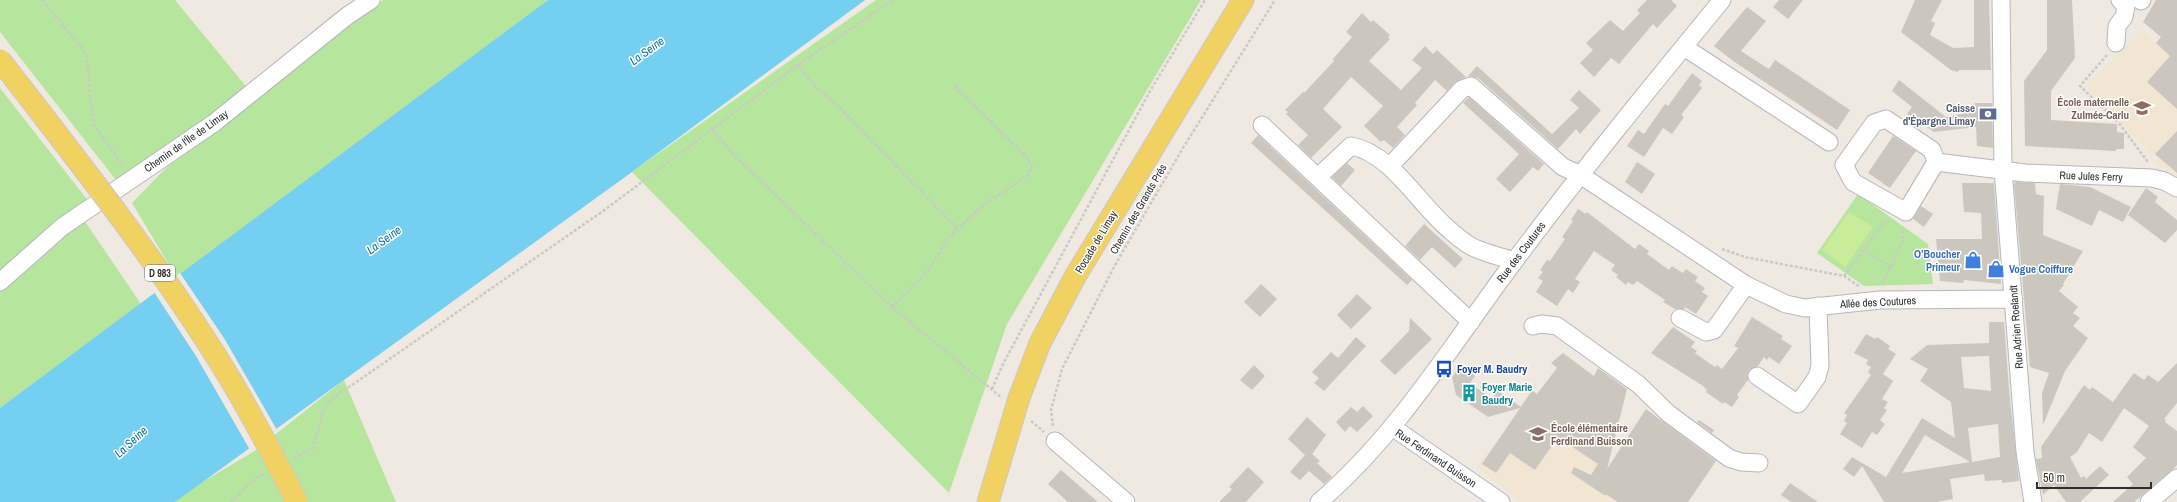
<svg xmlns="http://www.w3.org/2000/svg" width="2177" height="502" font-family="'Archivo Narrow',sans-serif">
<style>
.education{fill:#f0e6d1}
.green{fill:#b6e59e}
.pitch{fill:#c9ec9a}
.water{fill:#75cff0}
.pier{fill:#efe9e1}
.building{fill:#cbc7bf;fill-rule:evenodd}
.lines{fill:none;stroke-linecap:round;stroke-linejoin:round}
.minor-casing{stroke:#b4b7c1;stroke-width:19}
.major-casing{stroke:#c9c9c9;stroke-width:23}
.path{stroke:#c9c9c9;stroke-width:2.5;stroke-dasharray:3 2;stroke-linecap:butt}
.minor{stroke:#fff;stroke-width:17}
.major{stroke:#f2d163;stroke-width:21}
.major-bridge-casing{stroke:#c9c9c9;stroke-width:23;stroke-linecap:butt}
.major-bridge{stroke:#f2d163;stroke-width:21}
.labels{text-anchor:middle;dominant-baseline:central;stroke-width:3;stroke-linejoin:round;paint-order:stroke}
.shield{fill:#fff;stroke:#6d6d6d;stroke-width:1}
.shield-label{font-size:10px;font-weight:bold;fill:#2e2e2e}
.education-label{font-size:11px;font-weight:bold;fill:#785e54;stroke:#fff;text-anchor:end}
.service-label{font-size:11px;font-weight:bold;fill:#4e5e75;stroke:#fff;text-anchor:end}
.street-label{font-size:11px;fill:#2e2e2e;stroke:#fff}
.shop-label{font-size:11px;font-weight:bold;fill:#366cbe;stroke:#fff;text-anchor:end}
.transit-label{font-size:11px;font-weight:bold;fill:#164399;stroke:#fff;text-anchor:start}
.culture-label{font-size:11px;font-weight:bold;fill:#0d838f;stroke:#fff;text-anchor:start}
.water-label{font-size:12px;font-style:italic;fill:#0d6fa3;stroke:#fff}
</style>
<rect width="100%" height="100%" fill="#efe9e1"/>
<path class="education" d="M2143,29L2177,61V130L2152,156L2086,86Z
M2177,137V182L2155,162Z
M1529,401L1665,502H1522L1476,467Z"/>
<path class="green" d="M0,0H175L249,90L116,180L0,32Z
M383,0H548L177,278L132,203L166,168Z
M876,0H1201L1007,324L949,493L632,172Z
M0,88L89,202L26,247L0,271Z
M1858,194L1928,244L1933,284L1864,286L1817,253Z
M84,220L141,304L0,408V288Z
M344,380L396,502H175L194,487L253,452Z"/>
<path class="pitch" d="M1849,212L1873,227L1845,267L1822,250Z"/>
<path class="water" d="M548,0H865L632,172L175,502H0V408Z"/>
<path class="pier" d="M180,273L224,338L277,430L250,450L196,356L154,292Z"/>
<path class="building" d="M1647,0H1671L1677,6L1657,28L1653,24L1619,64L1611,58L1594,77L1580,63L1593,50L1586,43L1610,20L1623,31L1640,13L1637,10Z
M1779,0H1803L1788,19L1773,7Z
M1915,0H1942L1931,21L1935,23L1930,35L1953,48L1974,47V0H1989L1991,70H1959L1958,72L1951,70L1901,32Z
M2047,0H2072L2075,58L2051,91V120L2117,124V132L2124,133V149H2116V151L2025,146L2024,81L2047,50Z
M2156,0H2177V109L2147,82L2170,56L2156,43L2161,37L2143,22Z
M1747,7L1766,21L1741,51L1769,69L1775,60L1850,110L1837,130L1733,61L1714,46Z
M1362,13L1371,22L1373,20L1390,35L1388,37L1390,39L1369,61L1401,90L1422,68L1412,60L1425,46L1433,54L1437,50L1466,77L1455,82L1447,91L1435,80L1415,103L1417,105L1397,127L1405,135L1393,148L1384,140L1381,142L1364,126L1383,106L1351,77L1323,109L1342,127L1311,158L1298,145L1308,135L1286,114L1288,112L1285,110L1303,92L1304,93L1334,61L1333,59L1352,37L1346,32Z
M1477,66L1552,134L1579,108L1570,100L1579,90L1601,110L1580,134L1576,129L1558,149L1478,78L1468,76Z
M1692,73L1702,81L1699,85L1702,88L1681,115L1684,117L1672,134L1663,128L1644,157L1627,146L1638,130L1644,134L1665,104L1668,106Z
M1899,80L1946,117L1975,111V103H1992L1993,148L1977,146L1976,127L1934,132L1907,114L1912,107L1892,91Z
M1469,97L1544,164L1538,171L1533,167L1510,192L1496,179L1519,154L1463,103Z
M2177,131V173L2155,154Z
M1258,135L1412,280L1407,285L1251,143Z
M1893,136L1916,151L1890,188L1868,173Z
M1637,162L1655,174L1642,194L1625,182Z
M1347,163L1355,170L1341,186L1332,177Z
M2016,182L2035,183L2036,194L2044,196L2043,235L2083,251L2063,284L2064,285L2059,291L2078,307L2073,313L2080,318L2073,326L2088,338L2065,371L2043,425L2042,393L2049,373L2030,367L2014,184Z
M1962,183H1994L2001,284L1964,280L1963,283L1940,281L1936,239H1982L1981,213L1964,212Z
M2060,184L2090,187L2131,207L2123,222L2099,210L2092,226L2056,209Z
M2146,188L2158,197L2155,202L2177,220V230L2165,243L2128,215Z
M1921,206L1933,214L1924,227L1913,219Z
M1578,209L1586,214L1587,212L1635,249L1639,244L1649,251L1647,254L1669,270L1672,266L1683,273L1686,269L1698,277L1695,281L1705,288L1702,292L1708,296L1696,314L1685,307L1684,309H1675L1663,302L1665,300L1637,281L1633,285L1628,282L1626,285L1616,277L1618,275L1611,270L1615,265L1594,251L1575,279L1580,282L1573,293L1568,289L1557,306L1536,292L1543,281L1538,278L1543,272L1540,270L1547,260L1550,261L1565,239L1562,237L1573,221L1571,220Z
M1424,224L1463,259L1455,268L1432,247L1420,260L1405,246Z
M1261,284L1277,299L1260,317L1244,302Z
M1357,294L1372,308L1351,329L1337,315Z
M1752,317L1783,336L1781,339L1792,346L1779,364L1769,357L1767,360L1764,357L1758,366L1749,370L1748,380L1737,395L1739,397L1732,407L1724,402L1723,404L1706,392L1707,390L1703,386L1651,353L1673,327L1695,342L1691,347L1697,351L1695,353L1715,367L1717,365L1722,369L1738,348L1734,346Z
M1410,318L1432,339L1395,375L1380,361L1409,331Z
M1989,322H2004L2009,390L2019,481L2002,483V480L1985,481L1984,474L1950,479L1953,499L1936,502H1884L1862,466L1854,477L1843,469L1852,457L1886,477L1922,418L1955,438L1951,402L1920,381L1928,369L1910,359L1927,345L1989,343ZM1989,356L1991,391L1964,388L1961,357ZM1998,424L2000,457L1972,462L1968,428ZM1925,435L1970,462L1902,473Z
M1866,334L1875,339L1877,337L1890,346L1888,349L1896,354L1883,374L1893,381L1882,399L1888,402L1884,408L1887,410L1880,420L1885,424L1877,435L1872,432L1862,448L1840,434L1847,423L1844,421L1847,415L1844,413L1871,375L1868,372L1871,367L1866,364L1868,360L1854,353Z
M1356,337L1366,346L1324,391L1314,383L1319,378L1312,372L1331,352L1338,358Z
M1563,353L1594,376L1598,368L1627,389L1607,469L1646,409L1716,461L1688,502H1618L1607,495H1604L1571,473L1574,467L1591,475L1598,464L1558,437L1535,470L1510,453L1496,473L1482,464L1520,408L1488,417L1456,395L1452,377L1461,366L1475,376L1470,383L1492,399L1498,391L1521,407L1532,390L1537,394L1557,368L1551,363Z
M2177,363V403L2164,419L2166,420L2165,422L2177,431V465L2173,469L2134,502H2113L2133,484L2127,477L2146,458L2133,447L2149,426L2124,408L2102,442L2089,433L2077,452L2070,457L2081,478L2084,476L2086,479L2100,466L2109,475L2080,502H2066L2054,485L2043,495L2036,459L2042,458L2041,447L2084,385L2090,390L2092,387L2113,402L2134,373L2144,380L2148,375L2158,382Z
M1254,365L1265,376L1252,390L1240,380Z
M1363,406L1373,416L1357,432L1350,426L1345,432L1336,422L1351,407L1357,412Z
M1307,417L1326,435L1312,454L1320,461L1317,463L1332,477L1324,484L1309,471L1300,480L1290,472L1305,455L1288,439Z
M1699,420L1714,430L1712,433L1697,422Z
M1248,467L1264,482L1246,502H1219L1232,489L1229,487Z
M1061,470L1098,502H1068L1048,484Z
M1790,483L1818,502H1791L1781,495Z"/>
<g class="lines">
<g class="minor-casing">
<path id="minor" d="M2001,0L2003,169L2025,452L2033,502
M2141,1L2142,0
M2116,43L2117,26L2124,17L2126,6L2120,0
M1684,47L1829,142
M1262,125L1471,322
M1936,162L1906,212L1853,182L1844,165L1874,123L1886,119L1932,150L1936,162L2025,173L2152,178L2164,181L2177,188
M1390,166L1462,89L1471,86L1563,167L1579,174L1746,285L1786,304L1805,308L1880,300L2014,299
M1318,177L1351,146C1392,153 1420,207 1452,232C1459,238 1468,246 1477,249C1488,254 1502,257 1514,261
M0,282L62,227L214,123L347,16L371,0
M1680,318L1706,332L1714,330L1746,285
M1533,326L1542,324L1557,326L1638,384L1669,414L1729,458L1741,462L1759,463
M1757,376L1798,404L1817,377L1820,366L1818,306
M1392,427L1501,502
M1055,441L1126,502
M1319,502C1395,437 1448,351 1507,271C1576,178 1649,89 1722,0
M2149,502L2177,478"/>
</g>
<g class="major-casing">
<path id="major" d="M988,502L1019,398L1040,343L1076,275L1243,0"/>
</g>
<path class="path" d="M42,0L85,52L89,70V91L94,124L123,166
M2107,55L2080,86L2118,122L2148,162
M798,65L815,86L838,106L958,229
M712,130L739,160L892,307L1002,398
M1722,249L1745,257L1844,276L1882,225L1889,221
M1863,250L1891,267
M1844,276L1860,287
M1882,284L1902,243L1903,228
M892,307L928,271L947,239L981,207L1027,176L1032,167L1027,157L954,86
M992,389L1003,364L1150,91L1205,0
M1031,421L1044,432
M1053,426L1051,410L1062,369L1115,265L1183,148L1275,0
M294,458L313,448L326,403L606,209L798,65L893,0
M231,502L257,477L263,474"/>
<use href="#minor" class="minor"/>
<use href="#major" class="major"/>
<g class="major-bridge-casing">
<path id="major-bridge" d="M0,60C75,157 151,253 216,356C246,403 272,453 297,502"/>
</g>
<use href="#major-bridge" class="major-bridge"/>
</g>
<defs>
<g id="school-bare" transform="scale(1.38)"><path d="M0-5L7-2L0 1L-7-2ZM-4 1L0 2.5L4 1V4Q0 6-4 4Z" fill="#8d6e63" stroke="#fff" stroke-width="2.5" paint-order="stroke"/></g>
<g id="bank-bare" transform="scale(1.38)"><path d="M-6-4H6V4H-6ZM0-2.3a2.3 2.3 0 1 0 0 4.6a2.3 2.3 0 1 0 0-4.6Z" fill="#5c6f8a" stroke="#fff" stroke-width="2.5" paint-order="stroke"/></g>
<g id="shop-bare" transform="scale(1.38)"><path d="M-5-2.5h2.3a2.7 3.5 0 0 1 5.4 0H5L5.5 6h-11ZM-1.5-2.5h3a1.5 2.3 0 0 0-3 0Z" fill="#3f7fe0" stroke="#fff" stroke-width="2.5" paint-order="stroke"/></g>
<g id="bus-bare" transform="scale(1.38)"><path d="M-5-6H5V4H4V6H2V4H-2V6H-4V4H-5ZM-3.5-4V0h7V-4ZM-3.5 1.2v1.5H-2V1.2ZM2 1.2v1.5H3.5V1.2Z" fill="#1a4fb4" stroke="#fff" stroke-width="2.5" paint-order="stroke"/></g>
<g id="building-bare" transform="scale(1.38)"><path d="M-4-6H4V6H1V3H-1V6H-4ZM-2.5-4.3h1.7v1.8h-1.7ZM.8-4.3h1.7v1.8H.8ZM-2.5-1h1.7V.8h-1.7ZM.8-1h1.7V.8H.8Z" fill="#0f9aa8" stroke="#fff" stroke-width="2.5" paint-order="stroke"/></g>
</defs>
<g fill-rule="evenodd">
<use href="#school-bare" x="2142" y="108"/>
<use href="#bank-bare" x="1988" y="114"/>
<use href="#shop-bare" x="1973" y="260"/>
<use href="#shop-bare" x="1996" y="269"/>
<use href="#bus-bare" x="1444" y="369"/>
<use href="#building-bare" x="1469" y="393"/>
<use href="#school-bare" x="1538" y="434"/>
</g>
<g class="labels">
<rect class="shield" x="145" y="265" width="30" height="16" rx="3"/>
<g class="shield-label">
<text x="160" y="273">D 983</text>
</g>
<g class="education-label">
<text x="2129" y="102">École maternelle<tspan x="2129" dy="13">Zulmée-Carlu</tspan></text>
<text x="1551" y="428" text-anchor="start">École élémentaire<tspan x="1551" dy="13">Ferdinand Buisson</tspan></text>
</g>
<g class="service-label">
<text x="1975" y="108">Caisse<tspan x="1975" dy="13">d'Épargne Limay</tspan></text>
</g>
<g class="street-label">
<text transform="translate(186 141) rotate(-35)">Chemin de l'Île de Limay</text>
<text transform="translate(2091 176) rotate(2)">Rue Jules Ferry</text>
<text transform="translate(1138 209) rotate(-60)">Chemin des Grands Prés</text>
<text transform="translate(1096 242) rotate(-59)">Rocade de Limay</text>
<text transform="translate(1521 252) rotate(-53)">Rue des Coutures</text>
<text transform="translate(1878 302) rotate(-3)">Allée des Coutures</text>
<text transform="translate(2016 327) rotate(-94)">Rue Adrien Roelandt</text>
<text transform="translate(1436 458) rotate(34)">Rue Ferdinand Buisson</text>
</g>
<g class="shop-label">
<text x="1960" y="254">O’Boucher<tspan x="1960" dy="13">Primeur</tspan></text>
<text x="2009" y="269" text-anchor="start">Vogue Coiffure</text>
</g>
<g class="transit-label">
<text x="1457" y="369">Foyer M. Baudry</text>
</g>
<g class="culture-label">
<text x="1482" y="387">Foyer Marie<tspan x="1482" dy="13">Baudry</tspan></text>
</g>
<g class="water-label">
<text transform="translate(647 51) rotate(-36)">La Seine</text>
<text transform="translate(384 240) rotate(-36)">La Seine</text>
<text transform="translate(131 442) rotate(-43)">La Seine</text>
</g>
</g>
<path d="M2037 482v6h114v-6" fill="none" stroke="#2e2e2e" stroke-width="2"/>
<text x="2043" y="482" font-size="12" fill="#2e2e2e" stroke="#ffffff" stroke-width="3" paint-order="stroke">50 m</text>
</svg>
